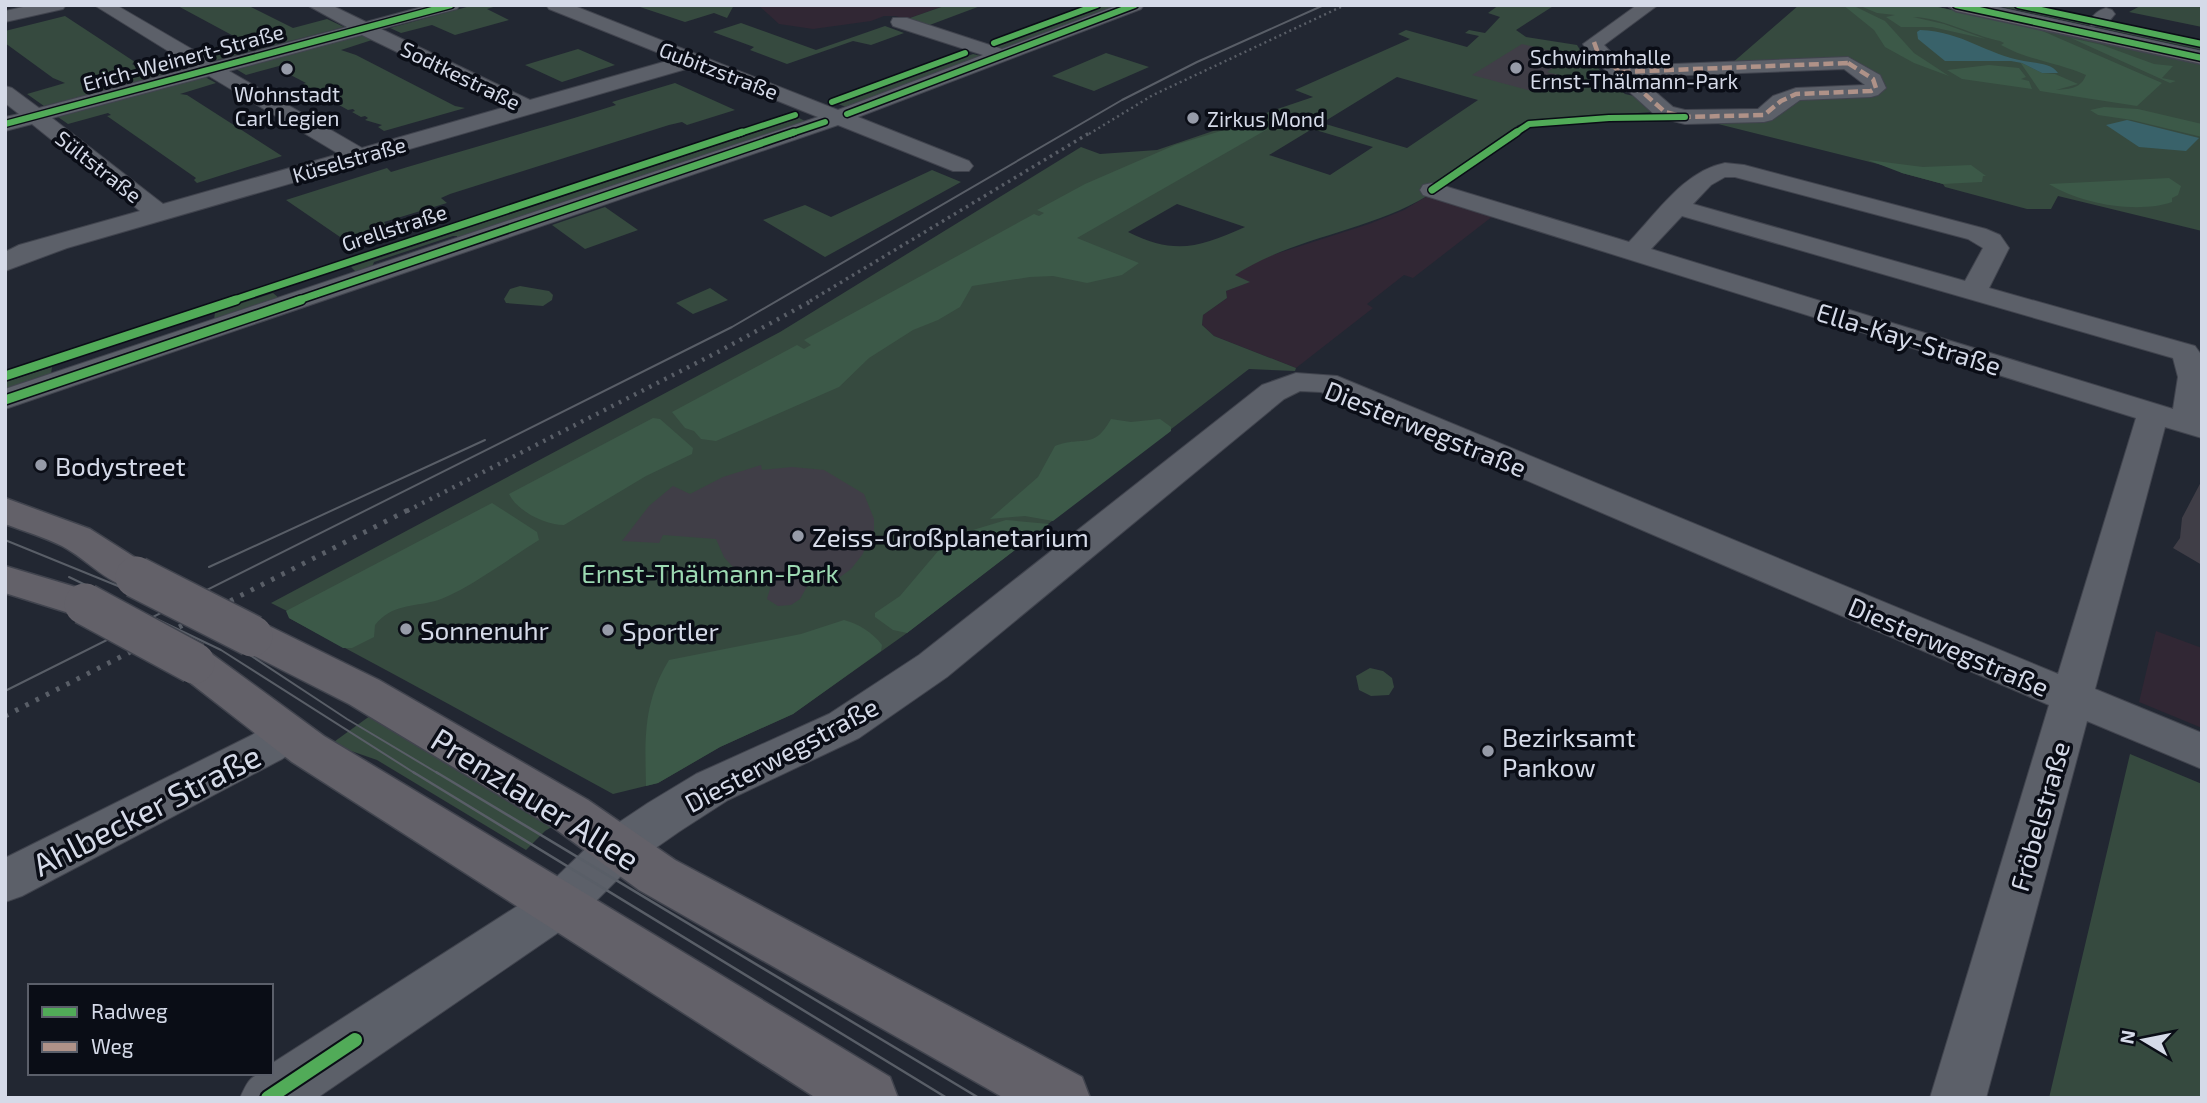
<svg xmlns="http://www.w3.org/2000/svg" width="2207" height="1103" font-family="'Exo 2',sans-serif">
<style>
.education{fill:#312734}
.green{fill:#364a3f;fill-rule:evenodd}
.forest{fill:#3c5948}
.water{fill:#39626a}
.building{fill:#403e47}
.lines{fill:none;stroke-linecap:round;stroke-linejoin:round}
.minor-casing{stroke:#41444e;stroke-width:2}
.major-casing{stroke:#41444e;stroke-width:3}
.minor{fill:#5c6069;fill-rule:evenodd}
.major{fill:#636169;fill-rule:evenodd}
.tram-far1{stroke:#595e67;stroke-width:2}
.tram{stroke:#595e67;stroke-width:2.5}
.rail-far3{stroke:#595e67;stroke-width:2.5;stroke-dasharray:2 3.5;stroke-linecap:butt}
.rail-far2{stroke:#595e67;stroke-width:3.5;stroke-dasharray:2.5 4.5;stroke-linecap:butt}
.rail-far1{stroke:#595e67;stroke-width:4.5;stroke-dasharray:2.5 6;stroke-linecap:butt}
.rail{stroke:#595e67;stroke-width:5;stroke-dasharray:3.5 8;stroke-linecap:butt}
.major-bridge-casing{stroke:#41444e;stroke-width:44;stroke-linecap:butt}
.major-bridge{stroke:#636169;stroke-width:41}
.quiet{stroke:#af9288;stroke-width:4.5;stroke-dasharray:10 4.5;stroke-linecap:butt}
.cycleway-far3-casing{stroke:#0a0d16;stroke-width:9}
.cycleway-far2-casing{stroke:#0a0d16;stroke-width:10}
.cycleway-far1-casing{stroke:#0a0d16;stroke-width:12}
.cycleway-casing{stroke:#0a0d16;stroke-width:18}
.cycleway-far3{stroke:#51ab58;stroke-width:6}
.cycleway-far2{stroke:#51ab58;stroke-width:7}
.cycleway-far1{stroke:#51ab58;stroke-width:9}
.cycleway{stroke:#51ab58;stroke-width:14}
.poi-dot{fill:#969ba8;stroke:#0a0d16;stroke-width:2.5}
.labels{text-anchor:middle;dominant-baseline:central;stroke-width:7;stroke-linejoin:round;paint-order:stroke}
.far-poi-label{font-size:21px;fill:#d5dae8;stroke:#0a0d16;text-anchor:start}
.far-street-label{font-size:21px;fill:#d5dae8;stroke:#0a0d16}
.street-label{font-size:26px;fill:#d5dae8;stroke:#0a0d16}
.poi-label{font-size:26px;fill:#d5dae8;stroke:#0a0d16;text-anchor:start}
.park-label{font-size:26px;fill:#9cd9b2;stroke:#0a0d16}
.near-street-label{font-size:32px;fill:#d5dae8;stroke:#0a0d16}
</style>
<rect width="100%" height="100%" fill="#222732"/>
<path class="education" d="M758,5H947L907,19L895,16H884L871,21L813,29L779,24Z
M1427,196L1493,216L1413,278L1404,275L1367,304L1373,308L1296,368L1214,336L1202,325L1203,315L1227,298L1226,291L1249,282L1234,275L1257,260L1369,224L1404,210Z
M2156,631L2202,648V728L2139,702Z"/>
<path class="green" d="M176,5H247L293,28L327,19L344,27L217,60L202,51L241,40Z
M474,5H500L487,9L509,20L455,35L432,25L401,33L390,28Z
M634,5H734L727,18L714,13L685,22Z
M947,5H983L927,26L907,19Z
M1104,5H1119L1006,50L994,46Z
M1499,5H1555L1516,30L1526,37L1577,45L1582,53L1625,94L1643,98L1653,112L1546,119L1518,125L1424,190L1427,196C1367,232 1293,237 1235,275L1250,282L1226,291L1227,298L1203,315L1202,325L1214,336L1296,368L1295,371L1249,369L907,633L793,714L720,747L658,783L613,794C505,735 398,676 289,618V612L271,603L780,332L1081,147L1100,154L1157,150L1313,97L1295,90L1410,39L1398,34L1406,30L1467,47L1479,36L1465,33L1469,30L1485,33L1500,17L1488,13ZM1397,77L1478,100L1407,148L1322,123ZM1312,129L1373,147L1330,175L1269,155ZM1177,204L1245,227C1198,248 1175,255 1128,232Z
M1799,5H1929L2202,65V231L2058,196L2051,209H2027L1945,187L1943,184L1902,173L1894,168L1702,120L1770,117L1790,100L1877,93L1849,62L1731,64Z
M1994,5H2006L2202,47V50Z
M2142,5H2202V27L2129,12Z
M65,16L135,62L132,64L136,66L171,57L188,69L44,106L27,94L65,83L53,78L5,43V31Z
M741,23L816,50L885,26L904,33L871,45L853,41L787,64L750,50L754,47L713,32Z
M361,35L372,40L341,50L356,55L455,106L465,108L384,131L378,127L382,125L365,120L368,118L365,116L361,117L352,112L355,111L353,109L348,110L339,105L343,104L340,102L335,103L327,98L331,96L314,91L318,90L316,88L310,89L303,84L306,83L279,69L282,68L279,66L246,75L236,69Z
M578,49L615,65L562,82L525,65Z
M1106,53L1149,67L1094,91L1052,76Z
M973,54L985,57L849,108L838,104Z
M205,77L216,83L180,94L187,95L282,156L197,183L194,180L196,178L107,116L111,115L108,113L68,124L58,117Z
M675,83L735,110L687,125L682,122L669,125L450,194L441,198L447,203L384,222L386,225L343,239L286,200L387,168L391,172C471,148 536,130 616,105L612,102Z
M799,118L809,123L457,242V236H453L374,262L371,270L358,274L351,267Z
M932,170L961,182L825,257L763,220L805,205L831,217Z
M605,207L638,230L585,249L552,225Z
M520,286L549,291L553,295L552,300L543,306L506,303L504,299L510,289Z
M710,288L728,300L693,314L676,303Z
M273,293L279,298L5,393V382L52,367L51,374L214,320L215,312Z
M1370,668L1383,671L1392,678L1394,687L1389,695L1371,696L1359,690L1356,676Z
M374,713L560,822L545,831L526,850L377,760L331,744Z
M2130,754L2202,784V1098H2049Z"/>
<path class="forest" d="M1843,5H1852L1885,21L1914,53L1949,76L1914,63L1885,47L1874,30Z
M1858,5H1929L2040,30L2162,83L2137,106L2040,91L2020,62L2042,73L2055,74L2078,84L2056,90C2071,89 2081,88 2086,75C2059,63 2027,60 2001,45L2004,43L2000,41C1971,35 1943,18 1913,17L1944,24L1986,39L1932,27H1901L1886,17L1895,15L1877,13Z
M2071,38L2102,45L2154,64L2173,66L2162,78L2176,81L2170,83Z
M1989,65L2019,68L2026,77L2021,79L2029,81L2032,89L1962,79L1947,70Z
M2104,107L2138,109L2202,124V137L2132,120L2098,115L2090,110Z
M1275,121L1278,123L1077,238L1139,263L1122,275L1087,283L1053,276L1030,277L972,286L960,307L938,320L913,330L869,358L839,387L716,441L701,439L694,431L685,428L672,412L797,345L804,349L811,345L804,340L1034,214L1039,216L1044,213L1037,210L1085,184L1175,145L1237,126Z
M1868,160L1923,167L1971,165L1986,176H1983L1982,182L1943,184L1902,173Z
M2169,178L2181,186L2178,195L2172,198V202C2138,214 2080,204 2049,184Z
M653,418L660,419L693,448L692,454L646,476L564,525C545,525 517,511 509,494Z
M1111,419L1131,422L1160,419L1171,427V431L1053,521L1025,516L990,519L1038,477L1055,446C1084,435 1093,451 1111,419Z
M492,503L537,532L539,540C513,556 461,594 435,601C412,607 392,604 375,625L374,637L352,648H343L289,618L286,611Z
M1006,520L1049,524L907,633L893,630L875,617V613L900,596L950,537Z
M844,620C859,624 872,632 882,645L881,651L793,714L720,747L658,783L646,786C645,738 643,703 669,660L801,634Z"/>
<path class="water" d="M1920,30C1964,32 1985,54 2024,61C2035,63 2052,63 2058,73H2042L2022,63L2011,61H1945L1918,39L1917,32Z
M2127,120L2199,138L2186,151L2139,147L2106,125Z"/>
<path class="building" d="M1522,44L1572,56L1547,72L1559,75L1535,92L1472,75Z
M761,465L762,470L792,467L824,470L864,494L874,519V539H870L862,555L851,569L826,587L814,574L800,599L791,605L778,606L767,599L774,575L746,572L732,566L724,557L716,539L663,535L659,543L622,541L649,506L673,486L690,494L723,477Z
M2202,480V565L2173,548L2180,538L2182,518Z"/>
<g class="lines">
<g class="minor-casing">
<path id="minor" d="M32,5H66L63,9L5,22V11Z
M94,5H116L214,62L347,27L307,5H331L366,22L429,5H460L457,9L381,29L530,100L674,59L549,9L546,5H572L838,110L983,55L893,26L891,22L893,18H907L1002,49L1118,5H1144L1141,9L858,117L969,161L973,166L969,171H953L838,125L5,409V389L818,117L693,67L67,248L5,271V252L19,245L140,211L32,124L5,131V117L19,114L5,103V86L12,88L39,108L194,67ZM362,35L509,106L362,148L229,71ZM209,76L339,154L163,204L52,118Z
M1637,5H1658L1604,45L1624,66L1848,57L1880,75L1886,88L1878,95L1871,97L1800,100L1772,120L1764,122L1685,124L1657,117L1591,57L1583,44ZM1844,69L1865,85L1796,88L1773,96L1758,109L1685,110L1673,107L1638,77Z
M2106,8L2112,10L2115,14L2105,26H2091L2089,22C2093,15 2098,10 2106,8Z
M1725,163L1744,165L1986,229L2000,235L2009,248L1989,288L2195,346L2202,356V438L2165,427L2095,689L2202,733V769L2087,721L1986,1098H1930L2049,705L1321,392L1300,391L1284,399L947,677L859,738L728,800L680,831L634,863L578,919L317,1098H240C248,1080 251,1073 271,1073V1064L544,889L600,835L648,803L696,774L829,714L919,655L1262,385L1296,373L1337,376L2058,674L2136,418L1423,195L1420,190L1423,185L1432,183L1441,185L1629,242C1657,213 1684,171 1725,163ZM1725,177H1735L1968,239L1983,248L1965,281L1693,204L1711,185ZM1682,216L2173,358L2178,377L2173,409L1651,249Z
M285,718L300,723L307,735L300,747L282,759L22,896L5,902V858L252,735L270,723Z"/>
</g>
<g class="major-casing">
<path id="major" d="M1947,5H1984L2202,52V64L1956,11Z
M5,498L90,529L150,567L156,577L150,587C116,596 91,561 62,546C44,537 24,531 5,524Z
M5,566L99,594L105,604L99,614L85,618L5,593Z
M252,621L267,625L379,680L588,800L675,860L1082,1077L1090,1098H1004L639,890L554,828L349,704L237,647L231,636L237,625Z
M194,647L209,652L324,736L890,1077L898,1098H816L292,762L179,674L173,663L179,652Z"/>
</g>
<use href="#minor" class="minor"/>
<use href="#major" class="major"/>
<path class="tram-far1" d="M1984,5L2202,52
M5,540L118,586L233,644L347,719L439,774
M209,567L485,440
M69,577L221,650L416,774
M5,691L732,327L1122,100L1197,62L1324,5"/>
<path class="tram" d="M413,772L947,1098
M436,772L979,1098"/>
<path class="rail-far3" d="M1089,134L1153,95L1345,5"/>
<path class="rail-far2" d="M810,301L1091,132"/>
<path class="rail-far1" d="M407,511L718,352L813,300"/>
<path class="rail" d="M5,716L410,509"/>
<g class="major-bridge-casing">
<path id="major-bridge" d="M136,577L252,636
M85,604L194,663"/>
</g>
<use href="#major-bridge" class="major-bridge"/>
<path class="quiet" d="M1594,42L1598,53L1620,72
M1848,63L1873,79L1876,88L1871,91L1796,94L1781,101L1764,115L1685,117L1665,112L1620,72Z"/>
<g class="cycleway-far3-casing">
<path id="cycleway-far3" d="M1956,5L2202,58
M2018,5L2202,44
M994,43L1097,5
M832,102L965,53
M847,114L1135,5
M5,124L451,5
M737,134L795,115
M789,134L825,122
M1514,134L1529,124L1609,118L1685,117"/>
</g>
<g class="cycleway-far2-casing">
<path id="cycleway-far2" d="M1432,190L1517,132
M231,301L742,132
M296,301L794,132"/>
</g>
<g class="cycleway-far1-casing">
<path id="cycleway-far1" d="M5,376L236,300
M5,400L301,300"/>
</g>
<g class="cycleway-casing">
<path id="cycleway" d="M268,1098L355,1040"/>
</g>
<use href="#cycleway-far3" class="cycleway-far3"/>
<use href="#cycleway-far2" class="cycleway-far2"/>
<use href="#cycleway-far1" class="cycleway-far1"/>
<use href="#cycleway" class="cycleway"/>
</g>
<g class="poi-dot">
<circle cx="1516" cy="68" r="7"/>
<circle cx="287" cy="69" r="7"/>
<circle cx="1193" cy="118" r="7"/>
<circle cx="41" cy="465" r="7"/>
<circle cx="798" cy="536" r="7"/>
<circle cx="406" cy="629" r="7"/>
<circle cx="608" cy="630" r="7"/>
<circle cx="1488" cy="751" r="7"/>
</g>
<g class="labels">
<g class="far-poi-label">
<text x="1530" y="56">Schwimmhalle<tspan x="1530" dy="24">Ernst-Thälmann-Park</tspan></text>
<text x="287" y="93" text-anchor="middle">Wohnstadt<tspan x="287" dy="24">Carl Legien</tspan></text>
<text x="1207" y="118">Zirkus Mond</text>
</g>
<g class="far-street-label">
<text transform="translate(183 57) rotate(-15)">Erich-Weinert-Straße</text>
<text transform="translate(719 70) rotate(21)">Gubitzstraße</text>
<text transform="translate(461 75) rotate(26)">Sodtkestraße</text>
<text transform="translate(349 159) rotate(-16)">Küselstraße</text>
<text transform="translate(99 166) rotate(38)">Sültstraße</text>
<text transform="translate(394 227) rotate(-18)">Grellstraße</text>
</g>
<g class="street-label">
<text transform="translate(1909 338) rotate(17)">Ella-Kay-Straße</text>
<text transform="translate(1426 428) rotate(22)">Diesterwegstraße</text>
<text transform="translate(1949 646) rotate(23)">Diesterwegstraße</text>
<text transform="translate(781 754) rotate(-28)">Diesterwegstraße</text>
<text transform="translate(2039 816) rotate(-74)">Fröbelstraße</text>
</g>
<g class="poi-label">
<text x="55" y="465">Bodystreet</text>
<text x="812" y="536">Zeiss-Großplanetarium</text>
<text x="420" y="629">Sonnenuhr</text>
<text x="622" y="630">Sportler</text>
<text x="1502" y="736">Bezirksamt<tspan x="1502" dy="30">Pankow</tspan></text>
</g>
<g class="park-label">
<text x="710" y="572">Ernst-Thälmann-Park</text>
</g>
<g class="near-street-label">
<text transform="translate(536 798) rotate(32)">Prenzlauer Allee</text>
<text transform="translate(146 809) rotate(-27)">Ahlbecker Straße</text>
</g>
</g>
<rect width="2207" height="1103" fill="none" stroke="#d5dae8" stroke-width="14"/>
<rect x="28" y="984" width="245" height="91" fill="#0a0d16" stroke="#5b5f6a" stroke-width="2"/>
<rect x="42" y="1007" width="35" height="10" fill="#51ab58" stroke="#5b5f6a" stroke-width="2"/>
<text x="91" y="1019" font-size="21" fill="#d5dae8">Radweg</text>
<rect x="42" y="1042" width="35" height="10" fill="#af9288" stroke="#5b5f6a" stroke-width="2"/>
<text x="91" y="1054" font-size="21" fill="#d5dae8">Weg</text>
<g transform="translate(2144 1040) rotate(280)" stroke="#0a0d16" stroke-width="5" paint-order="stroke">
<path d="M0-5L12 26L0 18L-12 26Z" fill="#d5dae8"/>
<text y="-10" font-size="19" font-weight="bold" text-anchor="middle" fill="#d5dae8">N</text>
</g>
</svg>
